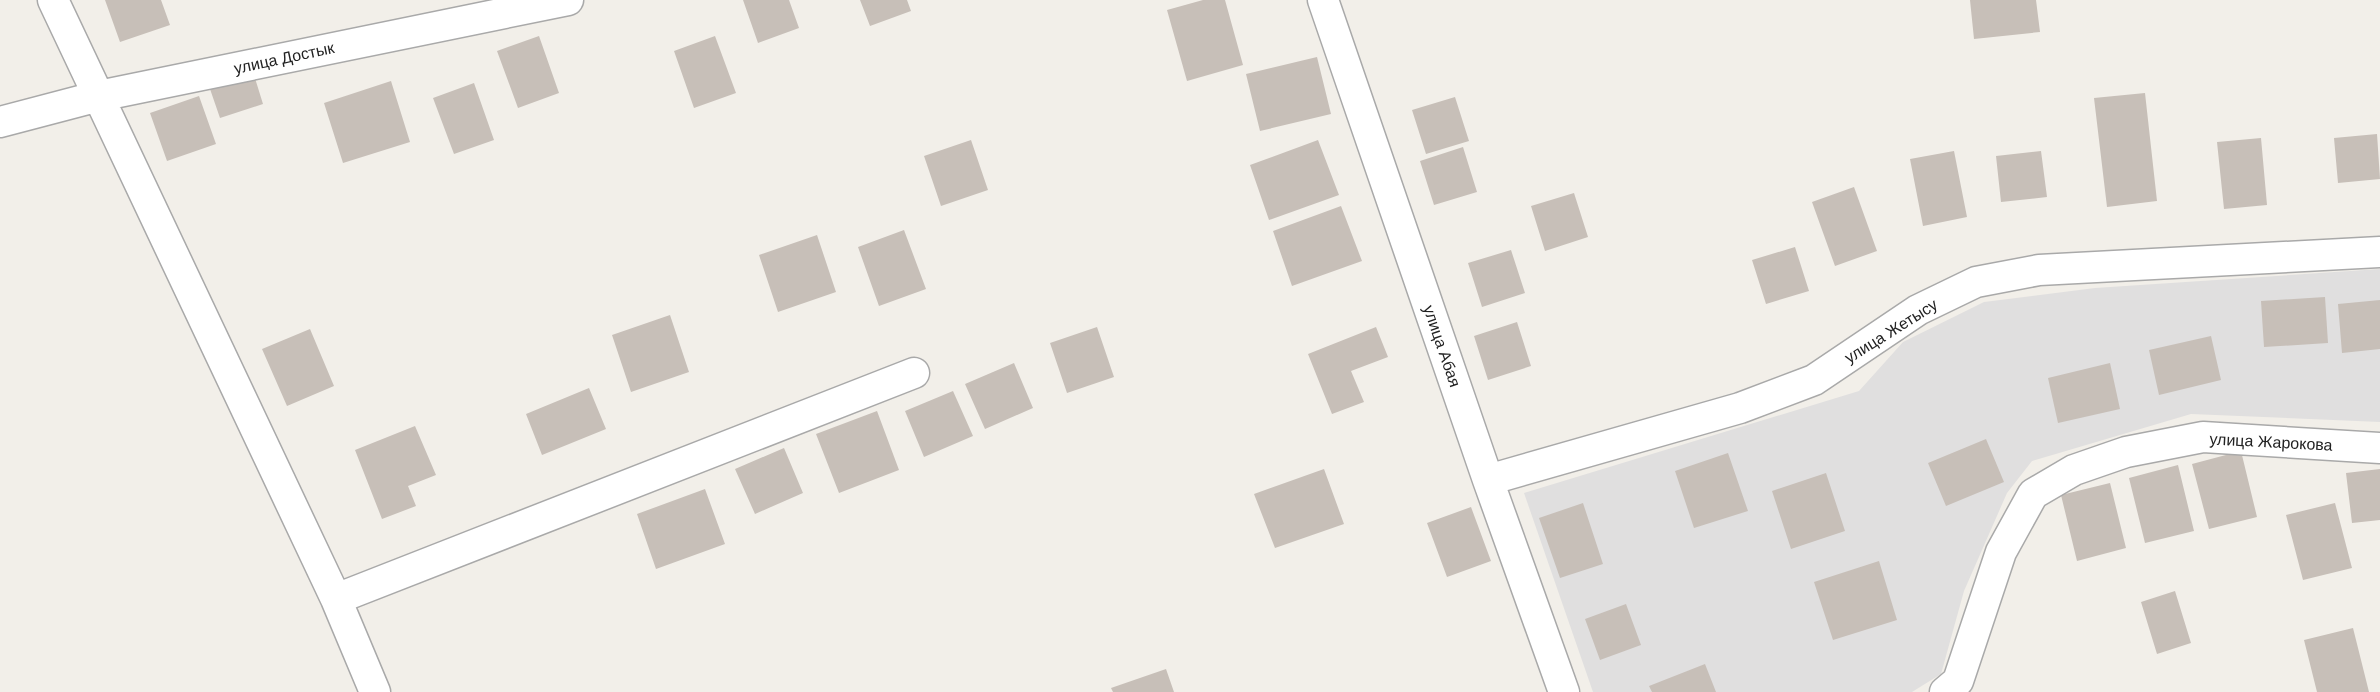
<svg xmlns="http://www.w3.org/2000/svg" width="2380" height="692" font-family="'DM Sans',sans-serif">
<style>
.residential{fill:#e0dfdf}
.building{fill:#c7bfb8}
.lines{fill:none;stroke-linecap:round;stroke-linejoin:round}
.street-casing{stroke:#a9a9a9;stroke-width:33}
.street{stroke:#fff;stroke-width:30}
.labels{text-anchor:middle;dominant-baseline:central;stroke-width:4.5;stroke-linejoin:round;paint-order:stroke}
.street-label{font-size:16px;fill:#222;stroke:#fff}
</style>
<rect width="100%" height="100%" fill="#f2efe9"/>
<path class="residential" d="M2380,269V422L2191,414L2032,461L2007,493L1964,591L1941,674L1912,692H1593L1524,493L1859,391L1903,342L1984,302L2095,288Z"/>
<path class="building" d="M105,0H161L170,25L120,42Z
M743,0H789L799,28L758,43Z
M860,0H907L911,11L870,26Z
M1203,0H1225L1243,65L1187,81L1167,10Z
M1970,0H2036L2040,32L1974,39Z
M539,36L559,93L518,108L497,51Z
M715,36L736,93L694,108L674,51Z
M1317,57L1331,114L1260,131L1246,74Z
M254,75L263,104L220,118L210,89Z
M391,81L410,142L343,163L324,103Z
M474,83L494,140L454,154L433,98Z
M2145,93L2157,201L2107,207L2094,98Z
M199,96L216,144L167,161L150,113Z
M1455,97L1469,141L1426,154L1412,110Z
M2377,134L2380,179L2338,183L2334,138Z
M2261,138L2267,205L2224,209L2217,142Z
M971,140L988,190L941,206L924,156Z
M1318,140L1339,195L1269,220L1250,165Z
M1463,147L1477,192L1434,205L1420,161Z
M1954,151L1967,217L1923,226L1910,159Z
M2041,151L2047,197L2001,202L1996,156Z
M1854,187L1877,251L1835,266L1812,202Z
M1574,193L1588,237L1545,251L1531,206Z
M1341,206L1362,261L1292,286L1273,231Z
M904,230L926,289L879,306L858,247Z
M817,235L836,292L778,312L759,255Z
M1795,247L1809,291L1766,304L1752,260Z
M1511,250L1525,293L1482,307L1468,263Z
M2325,297L2328,343L2264,347L2261,301Z
M2380,300V349L2342,353L2338,304Z
M670,315L689,372L631,392L612,335Z
M1517,322L1531,366L1488,380L1474,336Z
M1097,327L1114,377L1067,393L1050,343Z
M1376,327L1388,357L1351,371L1364,402L1332,414L1308,354Z
M310,329L334,386L287,406L262,349Z
M2211,336L2221,380L2159,395L2149,350Z
M1014,363L1033,408L985,429L965,384Z
M2110,363L2120,409L2058,423L2048,378Z
M589,388L606,429L542,455L526,414Z
M953,391L973,436L924,457L905,411Z
M877,411L899,470L839,493L816,434Z
M415,426L436,475L408,486L416,506L382,519L355,450Z
M1986,439L2004,482L1946,506L1928,463Z
M784,448L803,493L755,514L735,469Z
M2241,451L2257,517L2209,529L2192,464Z
M1728,453L1748,511L1694,528L1675,471Z
M2178,465L2194,531L2145,543L2129,478Z
M1324,469L1344,524L1275,548L1254,494Z
M2380,469V520L2352,523L2346,473Z
M1826,473L1845,531L1791,549L1772,491Z
M2110,483L2126,548L2077,561L2061,495Z
M705,489L725,544L656,569L637,514Z
M1583,503L1603,564L1560,578L1539,518Z
M2335,503L2352,568L2303,580L2286,515Z
M1471,507L1491,561L1447,577L1427,523Z
M1879,561L1897,620L1833,640L1814,582Z
M2175,591L2191,643L2157,654L2141,602Z
M1626,604L1641,645L1600,660L1585,619Z
M2353,628L2369,692H2317L2304,640Z
M1705,664L1716,692H1652L1649,686Z
M1166,669L1174,692H1113L1111,688Z"/>
<g class="lines">
<g class="street-casing">
<path id="street" d="M53,0L336,599L375,692
M1323,0L1488,480L1564,692
M0,122L99,96L568,0
M1488,480L1740,408L1814,380L1918,310L1976,282L2039,270L2380,252
M336,599L914,373
M1945,692L1958,681L2001,552L2033,494L2074,470L2126,452L2203,437L2380,448"/>
</g>
<use href="#street" class="street"/>
</g>
<g class="labels">
<g class="street-label">
<text transform="translate(284 58) rotate(-12)">улица Достык</text>
<text transform="translate(1891 331) rotate(-32)">улица Жетысу</text>
<text transform="translate(1442 346) rotate(71)">улица Абая</text>
<text transform="translate(2271 442) rotate(3)">улица Жарокова</text>
</g>
</g>
</svg>
